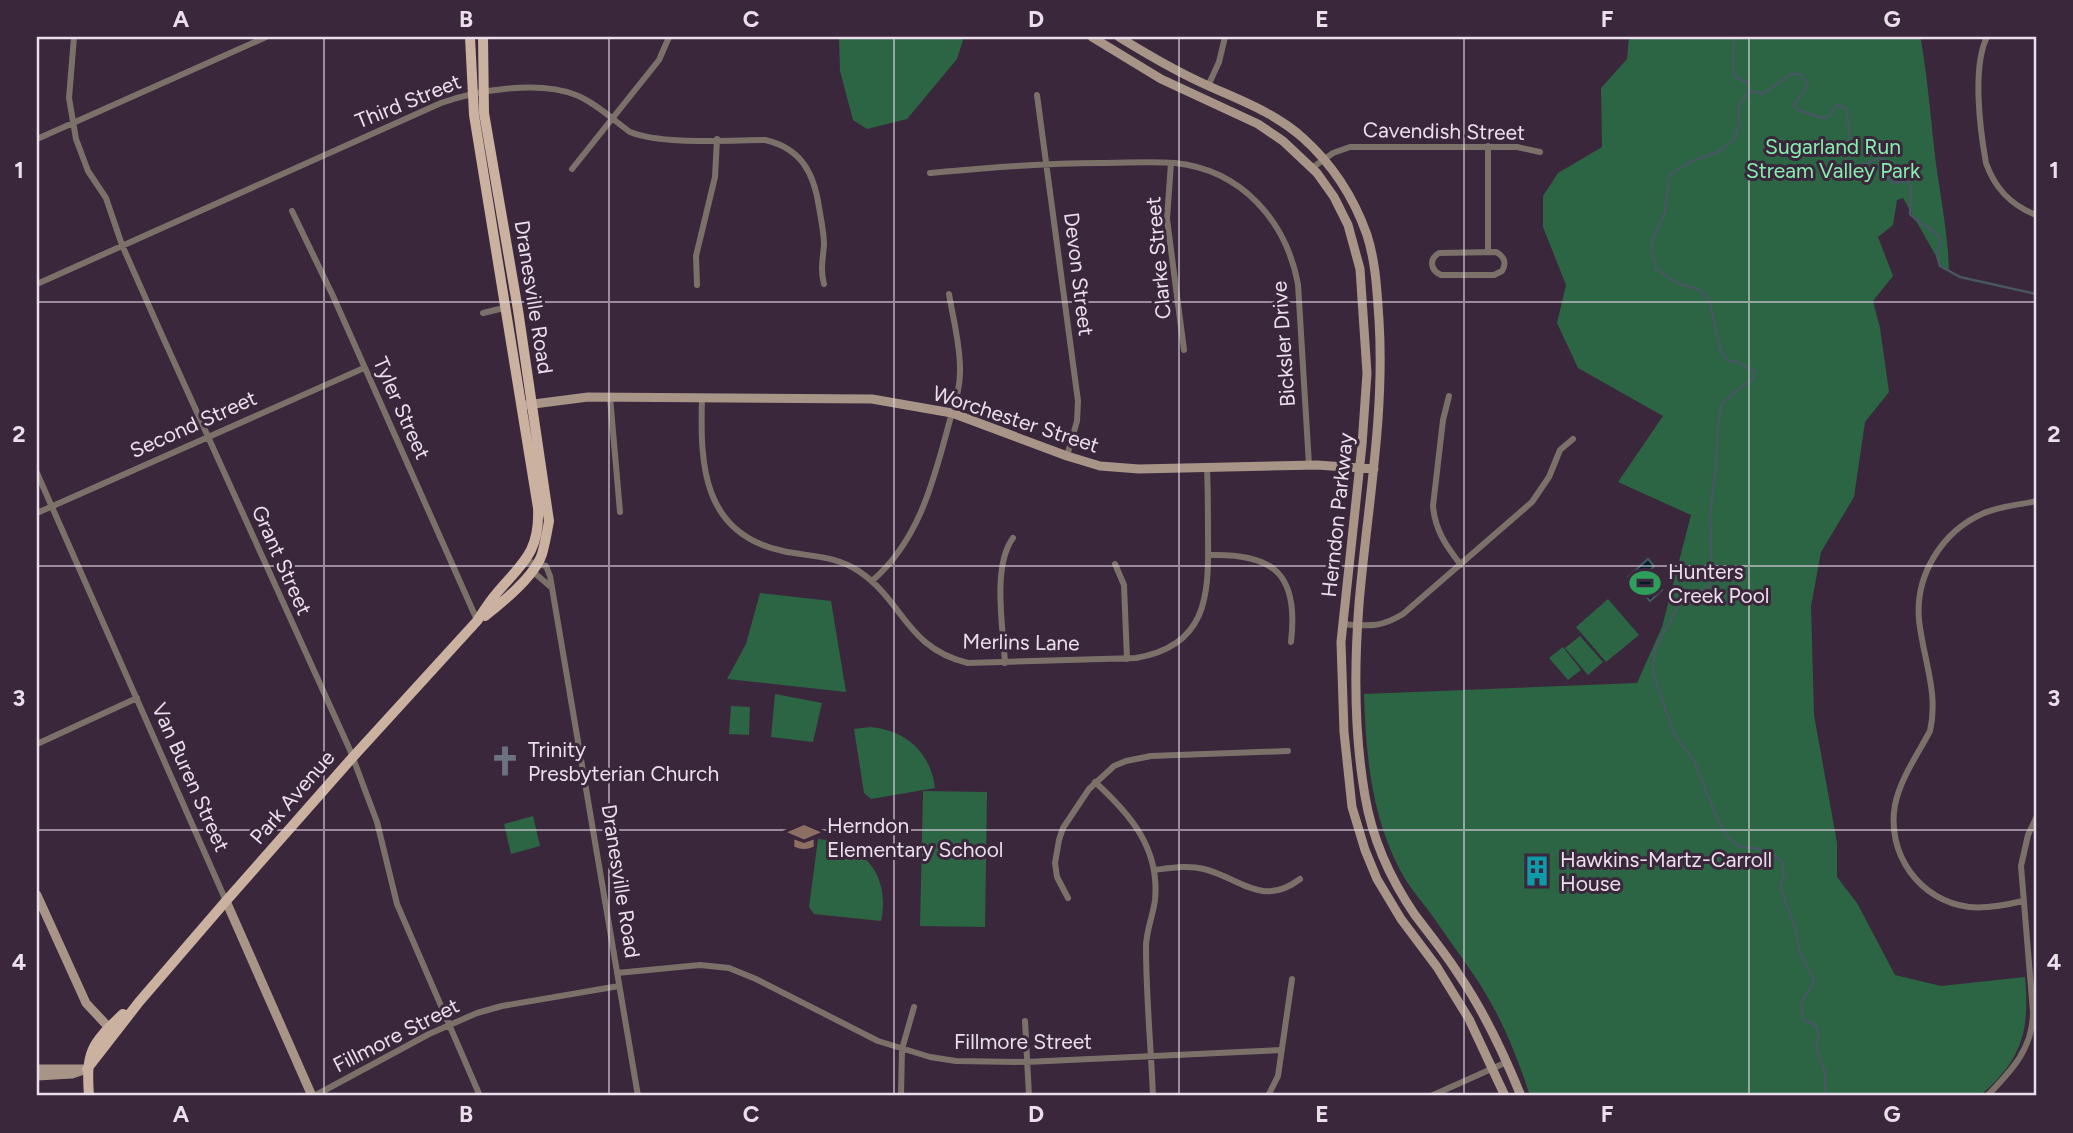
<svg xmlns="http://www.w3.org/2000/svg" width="2073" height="1133" font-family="Figtree,sans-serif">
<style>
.green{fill:#2c6544}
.water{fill:#001d27;stroke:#465762;stroke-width:2}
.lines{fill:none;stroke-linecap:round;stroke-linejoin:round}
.stream{stroke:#465762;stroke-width:2.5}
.street{stroke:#7c7168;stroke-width:6}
.secondary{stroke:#a89588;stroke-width:9}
.primary{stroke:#cab1a0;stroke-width:10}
.grid{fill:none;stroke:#ebdfec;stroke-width:2;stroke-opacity:0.55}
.labels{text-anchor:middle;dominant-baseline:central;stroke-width:6;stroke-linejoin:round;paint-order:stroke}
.street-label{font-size:21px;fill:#ebdfec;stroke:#3a273c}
.park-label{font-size:21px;fill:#85efae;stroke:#3a273c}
.poi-label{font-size:21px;fill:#ebdfec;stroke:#3a273c;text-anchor:start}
.neatline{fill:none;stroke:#ebdfec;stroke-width:2.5}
.grid-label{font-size:23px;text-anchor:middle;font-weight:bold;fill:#ebdfec}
</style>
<rect width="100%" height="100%" fill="#3a273c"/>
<path class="green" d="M839,37H964L957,59L907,119L867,129L853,120L840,71Z
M1629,37H1919L1921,40C1928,81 1931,122 1936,164C1941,200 1948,235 1949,271L1944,270L1903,198L1897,200L1893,225L1878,237L1893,276L1873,301L1880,328L1889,392L1865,422L1854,497L1821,552L1811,606L1814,715L1837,843V877L1857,903L1895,975L1941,986L2025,977C2030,1031 2022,1060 1980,1096H1530C1516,1052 1498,1009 1471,971C1459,953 1446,936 1434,918C1422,901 1410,889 1400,870C1371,814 1366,756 1364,694L1637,683L1662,627L1691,515L1618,482L1663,416L1578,368L1557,323L1566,285L1543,227V196L1558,173L1602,147L1601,88L1627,59Z
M760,593L831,601L846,692L727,679L746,644Z
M1608,599L1639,635L1606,662L1576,627Z
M1580,636L1603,662L1588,675L1565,648Z
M1563,647L1581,670L1568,680L1549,658Z
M775,694L822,703L813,742L771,737Z
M731,706L750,707L749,735L729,734Z
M871,727C906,731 930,751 935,788L871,799L864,793L854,729Z
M923,791L987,792L985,927L920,926Z
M533,816L540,846L511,854L504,824Z
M818,839C863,842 891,875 881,921L814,914L809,907Z"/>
<path class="water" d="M1648,559L1654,566L1648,573L1662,590L1650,601L1628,577Z"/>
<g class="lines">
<path class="stream" d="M1733,37C1736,51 1730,63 1735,77L1748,83L1749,91L1740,104L1738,113L1740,124L1733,141L1717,152L1690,162L1669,175L1665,212L1653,239L1651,251L1657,270L1679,284L1699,289L1709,299L1720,349L1728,361L1738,362L1755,372L1753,379L1735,392L1722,404L1718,422L1716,467L1710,512L1712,583L1706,589L1693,593L1680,603L1655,649L1653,673L1674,734L1694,761L1719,823L1728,837L1740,847L1756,848L1775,856L1782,862L1784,875L1780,887L1796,930L1799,951L1814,981C1807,1000 1796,996 1804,1020L1815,1025L1819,1034L1816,1047L1825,1073V1096
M1750,91L1763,94L1791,74H1800L1807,82L1805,91L1794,104L1798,110L1821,118L1828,117L1837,105L1846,108L1850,133L1845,154L1847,164L1852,169L1880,158L1886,161L1888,177L1892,183L1908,181L1911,185L1910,214C1919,224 1934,229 1941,239L1937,256L1940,266L1960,277L2036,294"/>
<path class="street" d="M74,37L69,98L76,139L88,171L106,198L122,245L161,333L350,750L377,822L397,904L480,1096
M1987,37C1972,67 1980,130 1986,163C1995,189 2011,205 2036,215
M1208,86L1219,62L1225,37
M1037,95L1078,401L1077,421L1067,456
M37,139L266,37
M1488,146V252
M1171,163L1167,219L1184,350
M1312,168L1333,153L1350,147H1517L1540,152
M572,169L659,60L669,37
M930,173C987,168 1043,163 1100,163C1125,163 1150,161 1175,163C1242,170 1286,221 1298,284L1309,465
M292,211L333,296L477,620
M1496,252C1504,256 1507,263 1502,271L1494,275H1441C1430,270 1429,259 1439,253Z
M37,284L441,103C478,90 539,80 576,95C596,103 613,120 630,132C662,145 729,140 765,140C801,148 814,173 819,207C821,220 824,232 824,245C823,259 820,270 824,284
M697,285L696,256L715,177L717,139
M483,313L504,308
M1449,396L1443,420L1433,506C1435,530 1446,546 1461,565
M610,397L620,512
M702,398C700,464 702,534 783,551C810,557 836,555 860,572C904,602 906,648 968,663L1136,658C1206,646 1209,598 1208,538C1208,515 1208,491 1207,467
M37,473L226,901
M37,513L364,368
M1209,555C1274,553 1299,574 1291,642
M526,561L546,566L550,576L638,1096
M1115,564L1124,585L1127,659
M531,570L552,588
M872,581C917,542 932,487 947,431C952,411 961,390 960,368C960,344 953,318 949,294
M1343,624C1369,626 1380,628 1403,614L1532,502L1549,477L1560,450L1573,439
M1005,663C1003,628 992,566 1013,538
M37,744L137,698
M1095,782C1130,814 1160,848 1155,900C1153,916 1146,931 1146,947C1146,996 1151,1047 1153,1096
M1154,870C1171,868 1187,865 1204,869C1240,878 1262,908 1300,879
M1068,898L1057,877L1055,863L1059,840L1063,828L1089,789L1114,766L1126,761L1151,756L1288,751
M2023,901C2006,905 1987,909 1969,907C1920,901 1886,854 1895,805C1900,779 1918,754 1930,731C1939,693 1923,658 1919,620C1915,575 1942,531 1984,513C2001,506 2019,505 2036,501
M617,973L700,965L729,968L756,979L878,1041L930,1057L956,1061L1026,1062L1281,1050
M1025,1021L1029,1096
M314,1096L429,1034L477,1013L502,1006L619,986
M901,1096L902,1049L914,1007
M1268,1096L1278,1076L1292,979
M1431,1096L1507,1062
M1987,1096C2011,1071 2033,1049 2033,1012L2021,866L2028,835L2036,818"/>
<path class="secondary" d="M1092,37L1161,79L1258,124L1283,141L1317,173L1334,197L1348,225L1360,269L1367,373L1362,445L1341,642L1344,732L1352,807L1365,850L1377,879L1401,919L1437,967L1469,1019L1505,1096
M1119,37C1145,53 1172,69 1200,82C1236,99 1273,111 1303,138C1332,164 1354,198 1367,235C1376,263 1377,292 1379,320C1385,416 1367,509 1359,604C1354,668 1354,733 1365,796C1372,838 1391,880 1415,915C1430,935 1446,954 1459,975C1485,1013 1504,1054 1521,1096
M526,405L588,397L872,399L952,413L1067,456L1100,466L1139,469L1317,465L1374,469
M37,895L86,1003L113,1032
M226,901L312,1096
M37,1069H85
M37,1076L72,1074L87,1069"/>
<path class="primary" d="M483,37L484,113L518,310L549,521C547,532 545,544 542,554C535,576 503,602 485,616
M87,1069L139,1002L226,901L352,758L477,621C483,612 489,602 496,594C522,563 540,553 538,508L474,115L470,37
M89,1096C86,1052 90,1045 123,1014"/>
</g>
<path class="grid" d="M324,37V1096M609,37V1096M894,37V1096M1179,37V1096M1464,37V1096M1749,37V1096M37,302H2036M37,566H2036M37,830H2036"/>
<defs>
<g id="stadium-bare" transform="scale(2.415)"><path d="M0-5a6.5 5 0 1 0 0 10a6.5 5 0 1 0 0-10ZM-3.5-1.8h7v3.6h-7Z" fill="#2e9e5b" stroke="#3a273c" stroke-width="2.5" paint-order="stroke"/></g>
<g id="church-bare" transform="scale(2.415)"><path d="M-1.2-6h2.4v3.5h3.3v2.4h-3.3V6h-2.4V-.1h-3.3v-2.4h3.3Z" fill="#6b7280" stroke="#3a273c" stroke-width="2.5" paint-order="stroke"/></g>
<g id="school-bare" transform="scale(2.415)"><path d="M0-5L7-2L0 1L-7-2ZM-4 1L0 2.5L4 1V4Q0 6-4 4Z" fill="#8d6e63" stroke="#3a273c" stroke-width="2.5" paint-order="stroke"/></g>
<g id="building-bare" transform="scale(2.415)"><path d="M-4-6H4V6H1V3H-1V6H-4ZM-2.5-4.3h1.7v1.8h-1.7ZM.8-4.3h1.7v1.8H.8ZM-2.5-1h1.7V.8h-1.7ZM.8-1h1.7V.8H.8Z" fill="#0f9aa8" stroke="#3a273c" stroke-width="2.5" paint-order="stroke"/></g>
</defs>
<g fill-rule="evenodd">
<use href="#stadium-bare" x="1645" y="583"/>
<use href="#church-bare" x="505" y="761"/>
<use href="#school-bare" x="804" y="837"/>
<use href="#building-bare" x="1537" y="871"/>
</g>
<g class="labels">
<g class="street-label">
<text transform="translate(408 101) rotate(-22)">Third Street</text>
<text transform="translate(1444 131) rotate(1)">Cavendish Street</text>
<text transform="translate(1158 258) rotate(-95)">Clarke Street</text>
<text transform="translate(1079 274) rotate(83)">Devon Street</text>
<text transform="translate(534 297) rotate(81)">Dranesville Road</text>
<text transform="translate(1283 344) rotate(-94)">Bicksler Drive</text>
<text transform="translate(402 408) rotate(66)">Tyler Street</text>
<text transform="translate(1016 419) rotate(18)">Worchester Street</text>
<text transform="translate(193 424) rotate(-24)">Second Street</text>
<text transform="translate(1337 515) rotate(-84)">Herndon Parkway</text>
<text transform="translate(282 560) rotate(66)">Grant Street</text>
<text transform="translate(1021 642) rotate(1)">Merlins Lane</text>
<text transform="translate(191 777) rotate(66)">Van Buren Street</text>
<text transform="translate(292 797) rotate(-49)">Park Avenue</text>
<text transform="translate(621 881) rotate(81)">Dranesville Road</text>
<text transform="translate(396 1035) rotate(-27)">Fillmore Street</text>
<text x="1023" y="1041">Fillmore Street</text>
</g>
<g class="park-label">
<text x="1833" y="146">Sugarland Run<tspan x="1833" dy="24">Stream Valley Park</tspan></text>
</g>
<g class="poi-label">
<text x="1668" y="571">Hunters<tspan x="1668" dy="24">Creek Pool</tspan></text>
<text x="528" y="749">Trinity<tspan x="528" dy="24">Presbyterian Church</tspan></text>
<text x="827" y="825">Herndon<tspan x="827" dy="24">Elementary School</tspan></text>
<text x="1560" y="859">Hawkins-Martz-Carroll<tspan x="1560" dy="24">House</tspan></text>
</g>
</g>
<rect width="2073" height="1133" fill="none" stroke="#3a273c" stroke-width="77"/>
<rect x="38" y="38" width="1997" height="1056" class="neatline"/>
<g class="grid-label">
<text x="181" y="27">A</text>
<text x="466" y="27">B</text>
<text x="751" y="27">C</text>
<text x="1036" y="27">D</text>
<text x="1322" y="27">E</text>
<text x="1607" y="27">F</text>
<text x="1892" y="27">G</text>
<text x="19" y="178">1</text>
<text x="2054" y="178">1</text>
<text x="19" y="442">2</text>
<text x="2054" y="442">2</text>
<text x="19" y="706">3</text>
<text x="2054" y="706">3</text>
<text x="19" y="970">4</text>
<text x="2054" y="970">4</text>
<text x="181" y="1122">A</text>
<text x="466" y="1122">B</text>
<text x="751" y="1122">C</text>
<text x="1036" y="1122">D</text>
<text x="1322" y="1122">E</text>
<text x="1607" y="1122">F</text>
<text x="1892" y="1122">G</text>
</g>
</svg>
